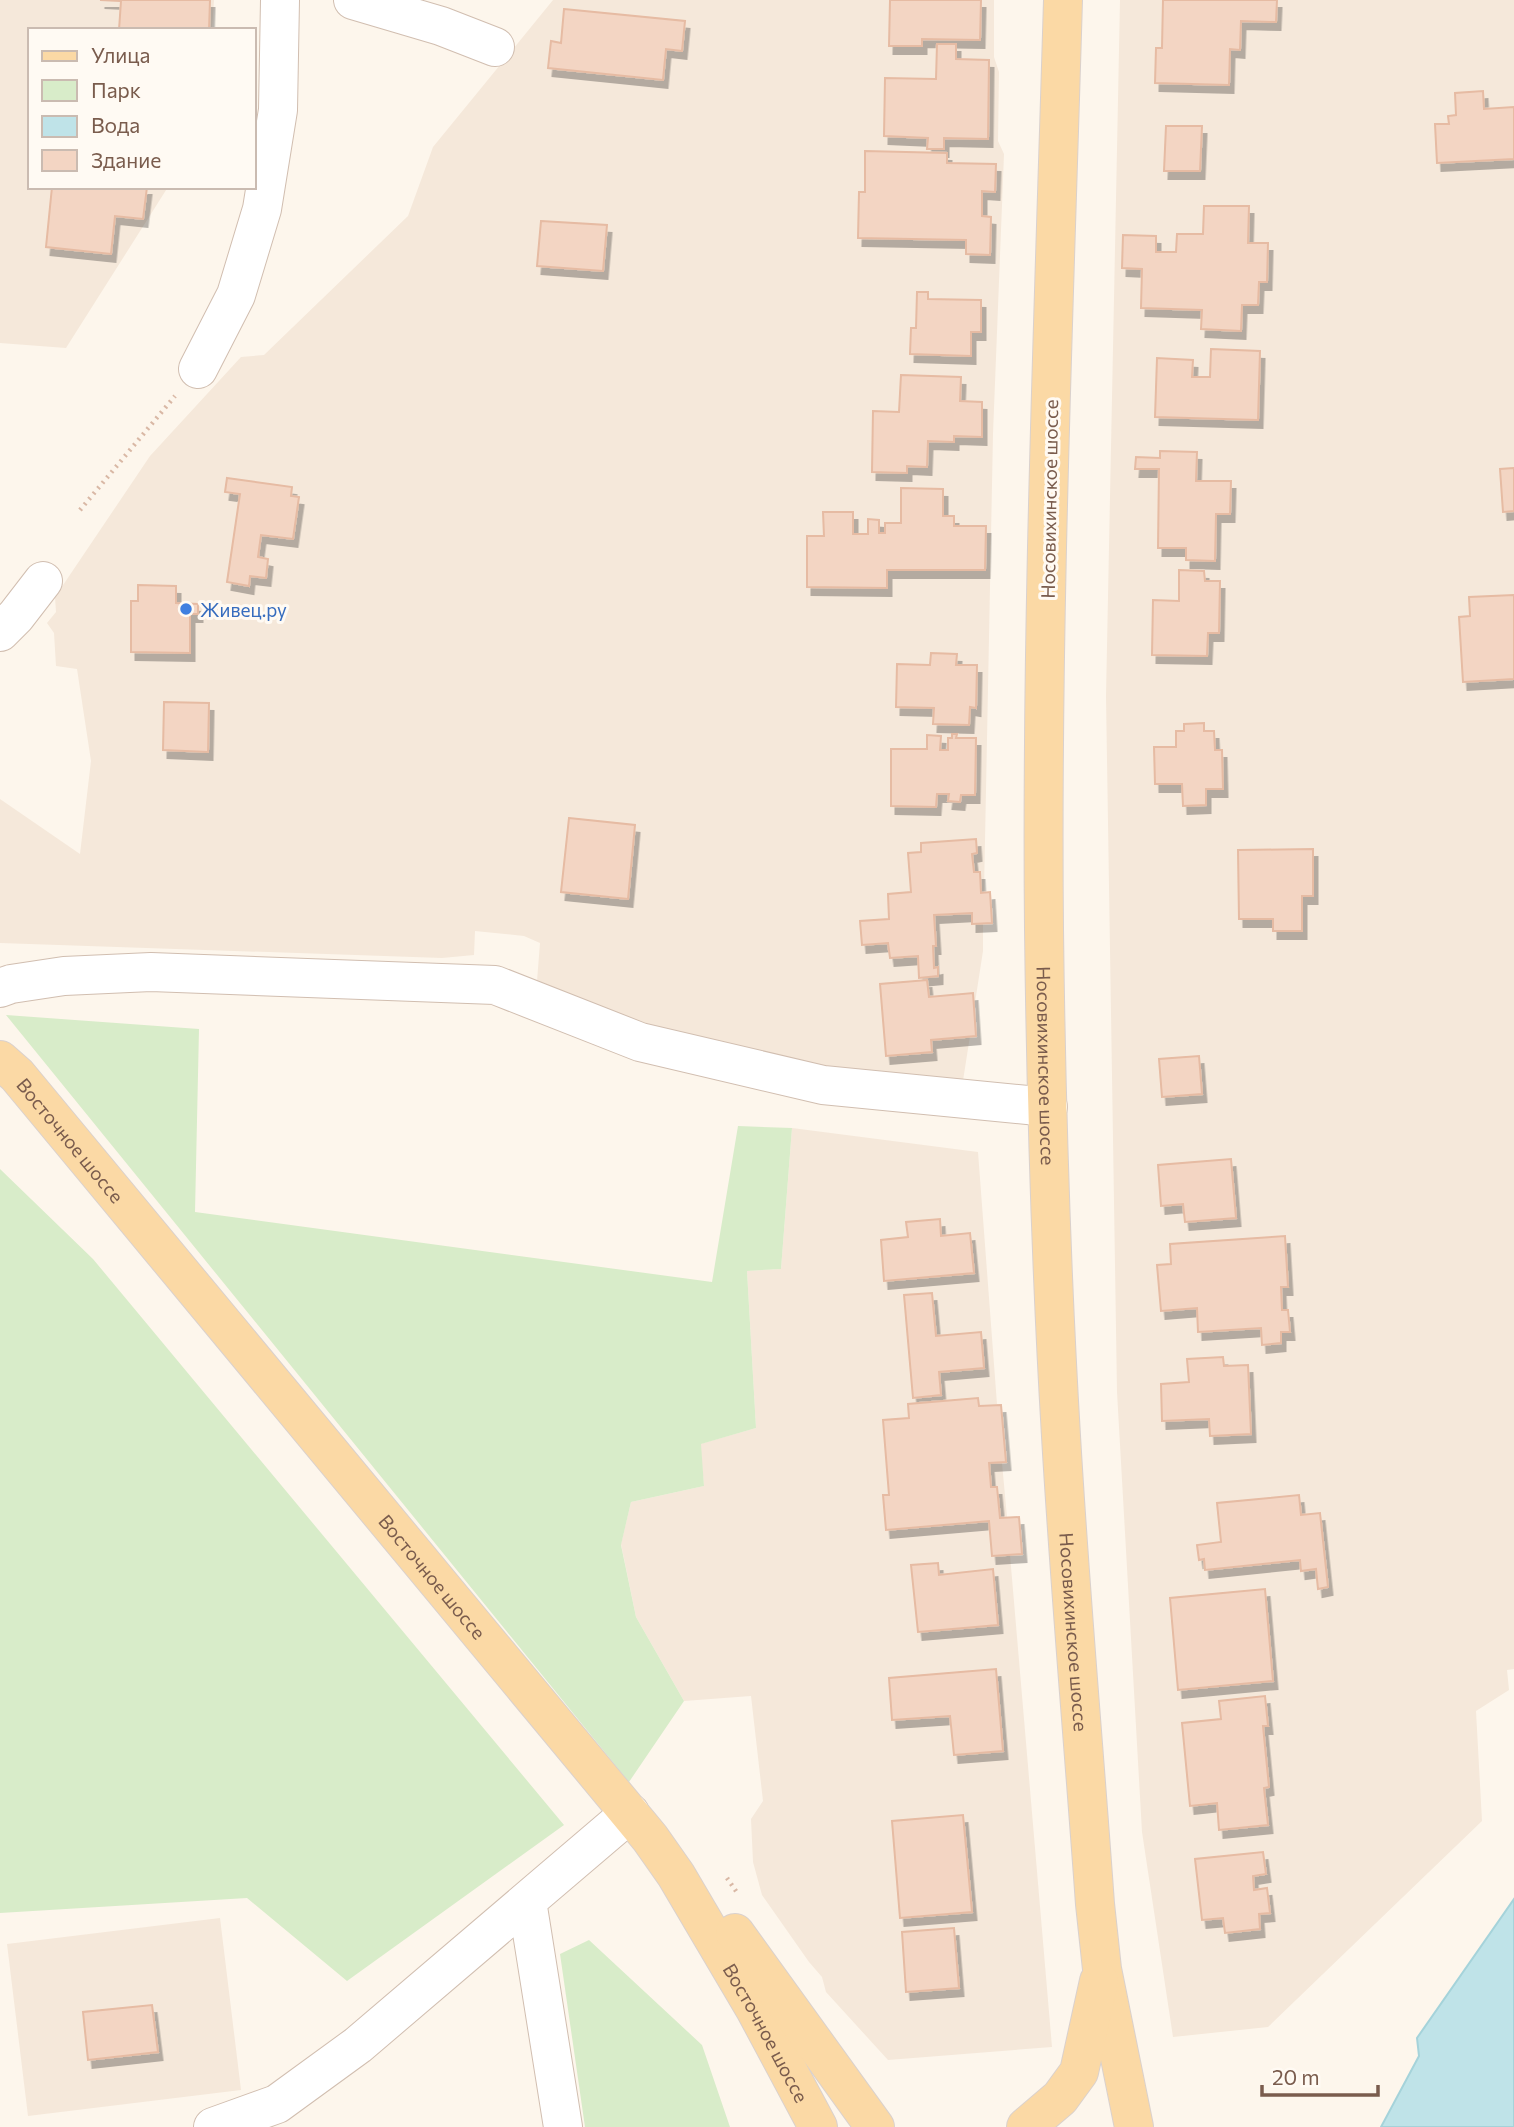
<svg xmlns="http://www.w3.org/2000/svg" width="1514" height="2127" font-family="Commissioner,sans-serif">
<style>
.residential{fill:#f5e8da}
.green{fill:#d8ecc9}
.water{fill:#bfe3e8;stroke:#a5d3da;stroke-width:2}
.building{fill:#f3d5c3;stroke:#e6bba3;stroke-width:2;filter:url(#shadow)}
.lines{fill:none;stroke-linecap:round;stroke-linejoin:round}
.minor-casing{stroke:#d1beb0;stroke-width:40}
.major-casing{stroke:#dad1cd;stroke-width:40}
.path{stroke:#d9b8a5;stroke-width:4.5;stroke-dasharray:2 5;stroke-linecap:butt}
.minor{stroke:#fff;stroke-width:38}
.major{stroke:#fbd9a5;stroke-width:38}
.shop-dot{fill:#3f7fe0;stroke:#fffaf3;stroke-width:2.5}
.labels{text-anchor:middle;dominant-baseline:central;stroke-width:6;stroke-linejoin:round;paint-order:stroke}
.street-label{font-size:19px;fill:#7a5c4d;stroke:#fffaf3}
.shop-label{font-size:19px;fill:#366cbe;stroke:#fffaf3;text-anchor:start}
</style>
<defs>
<filter id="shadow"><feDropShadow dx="4.5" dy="8" stdDeviation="0" flood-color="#0004"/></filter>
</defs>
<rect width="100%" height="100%" fill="#fdf6ec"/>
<path class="residential" d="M0,0H214L212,30H30V187H168L66,348L0,343Z
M553,0H994V57L999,72L998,141L1004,154L993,434L984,892H990L983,924V951L974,1009L976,1036H970L962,1087L824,1072L603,1015L537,981L540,943L524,936L475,931L474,955L442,958L0,943V799L80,854L91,761L77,669L56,666L54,633L47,623L56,612L55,597L150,456L241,357L264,355L408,216L433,147Z
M1120,0H1514V1669L1507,1670L1509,1690L1476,1711L1482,1821L1268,2027L1173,2037L1142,1832L1117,1392L1106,696Z
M792,1128L978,1152L997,1404L1001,1405L1006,1462L1002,1463L1007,1517H1019L1022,1554L1010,1555L1052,2047L888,2060L826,1992L822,1977L809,1962L762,1895L753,1862L751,1819L763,1801L751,1696L684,1701L636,1617L621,1544L631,1502L704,1486L700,1444L756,1428L747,1271L781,1269Z
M220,1918L241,2090L28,2116L7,1944Z"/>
<path class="green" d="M6,1015L199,1029L195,1212L712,1282L738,1126L792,1128L781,1269L747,1271L756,1428L701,1444L704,1486L631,1502L621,1545L636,1617L684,1701L629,1782Z
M0,1169L93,1259L564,1825L347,1981L247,1898L0,1913Z
M589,1940L702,2045L730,2127H585L560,1954Z"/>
<path class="water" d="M1514,1899V2127H1381L1419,2056L1417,2038Z"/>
<path class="building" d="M100,0H210L209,30H119L121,1Z
M890,0H981L980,40L922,39V46H889Z
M1163,0H1277L1276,22L1241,21L1240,50L1230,49L1229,85L1155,83L1156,48H1162Z
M564,9L685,21L682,51L666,49L663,80L548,68L551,41L561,43Z
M937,44H956V59L989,60L988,139L944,138V149H927L928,138L884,136L885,78L936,79Z
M1483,91L1484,109L1514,107V159L1437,163L1435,124H1449L1448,116L1456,115L1455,93Z
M1166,126H1202L1200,171H1164Z
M865,151L947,153V163L996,164L995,192L982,191V216L991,217L990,255L966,254V240L858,238L859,192H865Z
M52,187H147L143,219L115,216L111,254L46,247Z
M1204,206H1249L1248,243H1268L1267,282H1259L1258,305H1242L1241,331L1201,329L1202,310L1141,308L1142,269L1122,268L1123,235L1156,236V252H1176L1177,234H1203Z
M541,221L607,225L603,271L537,266Z
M917,292H928V299L981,300V332H971V356L910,354L911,328H916Z
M1211,349L1260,351L1258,420L1155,417L1157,358L1193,360L1192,377H1210Z
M901,375L961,377L960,401L982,402V437L954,436V442L928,441L927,467L907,466V473L872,472L873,411L899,412Z
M1160,451L1197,452L1196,481H1231L1230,514H1216L1215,561L1186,560V548H1158L1159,469H1135L1136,457L1160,458Z
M1514,468V511L1503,512L1500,469Z
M227,478L292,487L291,496L299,497L293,539L261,535L258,557L268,559L266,578L250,576L249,586L227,582L240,494L225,492Z
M901,488L943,489V516H954V526H986L985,570H887V588L807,587V536H824L823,512H853V534H868V519L879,520V533H885V523H901Z
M1179,570L1204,571L1205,581H1220L1219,633H1208L1207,656L1152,655L1153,600L1179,601Z
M138,585L176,586V603L198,604V614H190V653L131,652V601H138Z
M1514,595V679L1463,682L1459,617L1470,616L1469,597Z
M931,653L957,654L956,665H977L976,708L970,707L969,725L933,724L934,708L896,707L897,664L930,665Z
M164,702L209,703L208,752L163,750Z
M1204,723V731H1214L1215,750H1222L1223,789H1206V805L1183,806L1182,784H1155L1154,747H1176V731H1184V724Z
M952,734H957L956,738H976L975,795H961L960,802L948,801L949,794H937L936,807L891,806V749H927V735L941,736L940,750H948V738H952Z
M569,818L635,825L628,899L561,892Z
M976,839L977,853L972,854L974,872H980L981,893L990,892L992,923L972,924V913L934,915L936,946H933L934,968L938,967V976L919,978L918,956L890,958L888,943L862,945L860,921L889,919L888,894L911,892L908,853L921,852V843Z
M1313,849V896H1302V931H1273V919H1239L1238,850Z
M927,980L929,997L973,993L976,1036L931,1040L932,1052L886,1056L880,984Z
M1199,1056L1202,1094L1162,1097L1159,1059Z
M1231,1159L1236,1218L1185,1222L1183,1204L1161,1206L1158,1165Z
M940,1219L941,1236L970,1233L974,1273L884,1281L881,1240L908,1237L906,1222Z
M1285,1236L1288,1287H1281L1282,1310H1288L1290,1332H1281V1343L1262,1345L1261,1328L1198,1332L1197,1308L1161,1311L1157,1265L1171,1264L1170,1244Z
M932,1293L936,1336L981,1332L984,1368L939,1372L941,1395L913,1398L904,1295Z
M1223,1357L1224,1366L1248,1365L1251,1434L1210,1436L1209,1419L1162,1421L1161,1384L1189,1382L1187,1359Z
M978,1398L979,1406L1001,1405L1006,1462L989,1463L991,1487H997L1000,1518L1019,1517L1022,1554L992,1556L989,1521L886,1530L883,1495H889L883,1420L909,1418L908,1404Z
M1299,1495L1301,1515L1320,1513L1328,1587L1318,1589L1316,1569L1301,1571L1300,1560L1205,1570L1204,1559L1199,1560L1197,1545L1221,1542L1217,1503Z
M938,1563L939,1575L993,1569L998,1625L918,1632L911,1565Z
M1265,1589L1273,1681L1178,1690L1170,1598Z
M996,1669L1003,1751L954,1755L950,1716L892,1720L889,1678Z
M1265,1696L1268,1726H1263L1269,1787L1264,1788L1268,1825L1219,1830L1217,1803L1190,1806L1182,1723L1221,1719L1219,1701Z
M963,1815L972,1912L900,1918L892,1821Z
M1263,1852L1266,1874L1253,1876L1254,1890L1267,1888L1270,1913L1259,1914L1260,1929L1225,1933L1223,1918L1202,1920L1195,1859Z
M954,1928L959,1988L906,1992L902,1932Z
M152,2005L158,2052L88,2060L83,2012Z"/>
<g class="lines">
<g class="minor-casing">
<path id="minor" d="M353,0L441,26L495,47
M198,369L236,295L262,209L278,110L280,0
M0,632L16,616L43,581
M0,988L11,984L64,976L151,972L495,985L640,1042L823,1085L1048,1107
M527,1901L563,2127
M213,2127L277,2104L358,2045L630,1813"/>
</g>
<g class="major-casing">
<g id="major">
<path id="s1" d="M1063,0C1054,309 1041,619 1044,929C1046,1098 1051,1267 1061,1436C1070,1592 1084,1748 1095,1904L1102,1969L1134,2127"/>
<path id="s2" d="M0,1060L17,1075L650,1838L676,1875L755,2009L818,2127"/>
<path d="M735,1933L875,2127"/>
<path d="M1026,2127L1060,2098L1079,2072L1099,1981"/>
</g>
</g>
<path class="path" d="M80,510L175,396
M727,1878L738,1894"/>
<use href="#minor" class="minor"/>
<use href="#major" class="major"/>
</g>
<circle class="shop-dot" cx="186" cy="609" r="7"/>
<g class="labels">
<g class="street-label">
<text transform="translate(1049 499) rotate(-89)">Носовихинское шоссе</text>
<text stroke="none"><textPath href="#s1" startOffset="1066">Носовихинское шоссе</textPath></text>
<text stroke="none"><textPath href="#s2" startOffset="107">Восточное шоссе</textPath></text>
<text stroke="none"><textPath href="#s2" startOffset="674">Восточное шоссе</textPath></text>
<text stroke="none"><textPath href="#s1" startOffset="1633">Носовихинское шоссе</textPath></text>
<text stroke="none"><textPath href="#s2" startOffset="1241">Восточное шоссе</textPath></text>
</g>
<g class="shop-label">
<text x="200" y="609">Живец.ру</text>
</g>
</g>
<rect x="28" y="28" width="228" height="161" fill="#fffaf3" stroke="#cabbb1" stroke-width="2"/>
<rect x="42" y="51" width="35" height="10" fill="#fbd9a5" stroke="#cabbb1" stroke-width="2"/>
<text x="91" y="63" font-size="21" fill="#7a5c4d">Улица</text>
<rect x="42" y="80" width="35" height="21" fill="#d8ecc9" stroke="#cabbb1" stroke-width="2"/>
<text x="91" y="98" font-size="21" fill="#7a5c4d">Парк</text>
<rect x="42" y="116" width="35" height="21" fill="#bfe3e8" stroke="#cabbb1" stroke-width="2"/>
<text x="91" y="133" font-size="21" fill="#7a5c4d">Вода</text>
<rect x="42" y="150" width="35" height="21" fill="#f3d5c3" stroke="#cabbb1" stroke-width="2"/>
<text x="91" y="168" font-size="21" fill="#7a5c4d">Здание</text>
<path d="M1262 2085v10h116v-10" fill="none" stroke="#7a5c4d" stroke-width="3.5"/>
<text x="1272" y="2085" font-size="21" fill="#7a5c4d" stroke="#fffaf3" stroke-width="5" paint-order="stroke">20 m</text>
</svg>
